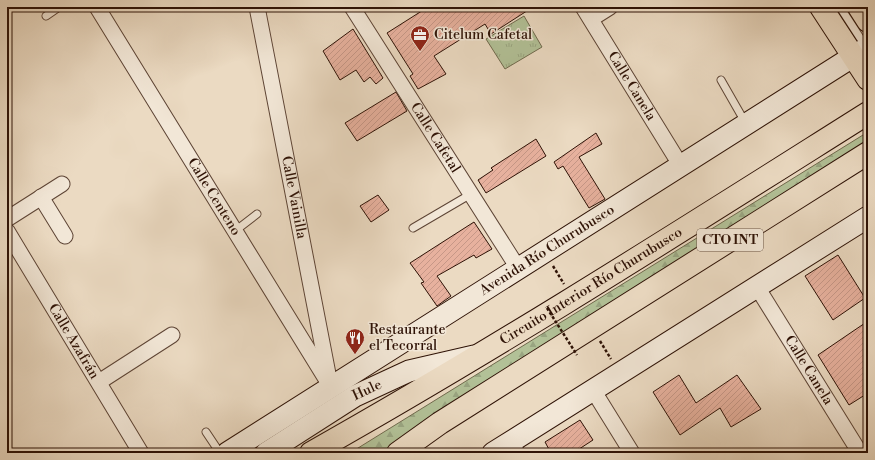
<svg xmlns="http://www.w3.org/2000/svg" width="875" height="460" font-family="'Libre Bodoni',serif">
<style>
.grass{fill:url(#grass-tufts);stroke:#706a4e}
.forest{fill:url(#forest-firs);stroke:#706a4e}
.building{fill:url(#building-hatch);stroke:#2e1206}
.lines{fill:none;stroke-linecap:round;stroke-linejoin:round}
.service-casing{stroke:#5d4435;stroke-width:9}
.minor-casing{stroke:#5d4435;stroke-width:17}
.secondary-casing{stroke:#2e1206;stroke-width:23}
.primary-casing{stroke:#2e1206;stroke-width:24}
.motorway-casing{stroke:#2e1206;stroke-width:24}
.path{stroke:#2e1206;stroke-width:2.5;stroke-dasharray:3 2;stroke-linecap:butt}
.service{stroke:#f2e7d7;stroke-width:7}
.minor{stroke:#f2e7d7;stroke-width:15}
.secondary{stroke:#f2e7d7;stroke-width:21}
.primary{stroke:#ebdac2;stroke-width:22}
.motorway{stroke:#ebdac2;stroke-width:22}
.path-bridge{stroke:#2e1206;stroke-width:2.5;stroke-dasharray:3 2;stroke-linecap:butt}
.labels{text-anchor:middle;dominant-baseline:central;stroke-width:3;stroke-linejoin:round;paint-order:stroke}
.shield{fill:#f2e7d7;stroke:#695245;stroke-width:1}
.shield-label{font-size:13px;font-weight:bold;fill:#2e1206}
.poi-label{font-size:14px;fill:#2e1206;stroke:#f2e7d7;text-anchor:start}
.street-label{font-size:14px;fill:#2e1206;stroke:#f2e7d7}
</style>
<defs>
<pattern id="grass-tufts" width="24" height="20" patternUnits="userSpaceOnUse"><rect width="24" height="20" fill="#b2c197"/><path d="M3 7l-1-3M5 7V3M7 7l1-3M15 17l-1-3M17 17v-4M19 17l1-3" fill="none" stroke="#99a581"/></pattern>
<pattern id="forest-firs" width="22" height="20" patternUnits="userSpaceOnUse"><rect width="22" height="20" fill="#b2c197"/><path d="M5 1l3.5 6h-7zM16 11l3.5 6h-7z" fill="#99a581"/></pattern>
<pattern id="building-hatch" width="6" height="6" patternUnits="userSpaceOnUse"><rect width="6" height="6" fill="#e7b19e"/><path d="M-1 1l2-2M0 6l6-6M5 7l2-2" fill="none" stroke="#c69787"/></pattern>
</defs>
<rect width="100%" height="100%" fill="#ebdac2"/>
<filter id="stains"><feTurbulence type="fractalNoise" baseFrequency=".005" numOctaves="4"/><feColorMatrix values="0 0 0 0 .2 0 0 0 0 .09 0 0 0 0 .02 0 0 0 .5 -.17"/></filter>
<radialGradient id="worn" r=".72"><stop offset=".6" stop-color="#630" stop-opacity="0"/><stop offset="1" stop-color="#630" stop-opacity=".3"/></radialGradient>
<path class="grass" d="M524,16L542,47L505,69L486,39Z"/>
<path class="forest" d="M863,135L868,143L435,416L384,453H350Z"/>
<path class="building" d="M428,7H533L491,34L485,24L434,56L446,74L418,89L410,76L413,74L387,33Z
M353,29L383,78L376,84L370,77L364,82L356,70L340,80L323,51Z
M396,92L407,111L357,141L345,123Z
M596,133L602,144L579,157L605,199L589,208L563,166L558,169L554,162Z
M536,139L546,156L486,193L478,180L493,170L491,168Z
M378,195L389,210L371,222L360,206Z
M474,222L492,249L476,258L474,255L437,276L451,296L437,306L421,283L424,282L410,263Z
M838,255L865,298L833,320L805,276Z
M868,321V393L849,405L818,355Z
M679,375L696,403L737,375L761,409L731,427L720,408L680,435L653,392Z
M580,420L593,440L573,453H551L545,442Z"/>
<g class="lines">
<g class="service-casing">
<path id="service" d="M840,7L866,47
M46,16L59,7
M721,80L745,122
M413,228L471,194
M235,231L257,214
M206,432L220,453
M514,441L522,453"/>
</g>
<g class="minor-casing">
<g id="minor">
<path id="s1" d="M97,7L331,387"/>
<path id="s2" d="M257,7L329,379"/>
<path id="s3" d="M352,7L518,268"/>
<path id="s4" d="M583,7L681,166"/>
<path d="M591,19L610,7"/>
<path d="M41,197L65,236"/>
<path d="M7,219L62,184"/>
<path id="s5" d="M7,231L141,453"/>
<path id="s6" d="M757,287L860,453"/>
<path d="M99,382L172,335"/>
<path d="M593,390L632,453"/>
</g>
</g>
<g class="secondary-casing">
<g id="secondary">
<path id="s7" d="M227,453L868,47"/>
<path id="s8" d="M266,453L355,396L409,371L474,356"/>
<path d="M493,453L868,217"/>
</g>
</g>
<g class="primary-casing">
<path id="primary" d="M821,7L868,79
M859,7L868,21"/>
</g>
<g class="motorway-casing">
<g id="motorway">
<path id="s9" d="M311,453C501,346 684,229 868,113"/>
<path d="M398,453L440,423L868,153"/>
</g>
</g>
<path class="path" d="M553,266L564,284
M600,341L611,359"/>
<use href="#service" class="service"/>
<use href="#minor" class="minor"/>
<use href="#secondary" class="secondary"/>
<use href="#primary" class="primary"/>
<use href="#motorway" class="motorway"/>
<path class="path-bridge" d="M547,308L577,355"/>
</g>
<defs>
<g id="office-pin" transform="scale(1)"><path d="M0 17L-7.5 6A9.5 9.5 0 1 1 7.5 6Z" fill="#8f2418" stroke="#f2e7d7"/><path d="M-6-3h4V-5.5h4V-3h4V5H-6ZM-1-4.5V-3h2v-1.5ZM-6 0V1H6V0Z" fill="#fff"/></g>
<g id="restaurant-pin" transform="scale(1)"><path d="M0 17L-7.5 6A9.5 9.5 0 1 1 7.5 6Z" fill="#8f2418" stroke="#f2e7d7"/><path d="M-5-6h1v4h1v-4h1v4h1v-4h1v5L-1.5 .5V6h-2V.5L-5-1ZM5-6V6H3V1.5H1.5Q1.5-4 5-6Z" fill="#fff"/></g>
</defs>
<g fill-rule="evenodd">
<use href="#office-pin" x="420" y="35"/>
<use href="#restaurant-pin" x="355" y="338"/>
</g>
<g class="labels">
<rect class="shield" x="697" y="229" width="66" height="22" rx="3"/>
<g class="shield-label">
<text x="730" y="240">CTO INT</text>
</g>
<g class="poi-label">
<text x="434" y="35">Citelum Cafetal</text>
<text x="369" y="330">Restaurante<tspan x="369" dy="16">el Tecorral</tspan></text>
</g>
<g class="street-label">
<text stroke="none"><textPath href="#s4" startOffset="93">Calle Canela</textPath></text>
<text stroke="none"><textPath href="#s3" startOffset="155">Calle Cafetal</textPath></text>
<text stroke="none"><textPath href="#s1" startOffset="223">Calle Centeno</textPath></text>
<text stroke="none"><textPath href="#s2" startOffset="194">Calle Vainilla</textPath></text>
<text stroke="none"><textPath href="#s7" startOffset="379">Avenida Río Churubusco</textPath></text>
<text stroke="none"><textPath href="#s9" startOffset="326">Circuito Interior Río Churubusco</textPath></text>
<text stroke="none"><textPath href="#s5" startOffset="129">Calle Azafrán</textPath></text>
<text stroke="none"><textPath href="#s6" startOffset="98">Calle Canela</textPath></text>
<text stroke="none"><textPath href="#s8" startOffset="119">Hule</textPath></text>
</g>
</g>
<rect width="875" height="460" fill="none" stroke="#ebdac2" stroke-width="24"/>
<rect x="8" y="8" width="859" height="444" fill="none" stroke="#2e1206" stroke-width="2"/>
<rect x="12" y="12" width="851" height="436" fill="none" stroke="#2e1206"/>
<rect width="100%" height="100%" filter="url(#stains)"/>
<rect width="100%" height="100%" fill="url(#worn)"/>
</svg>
